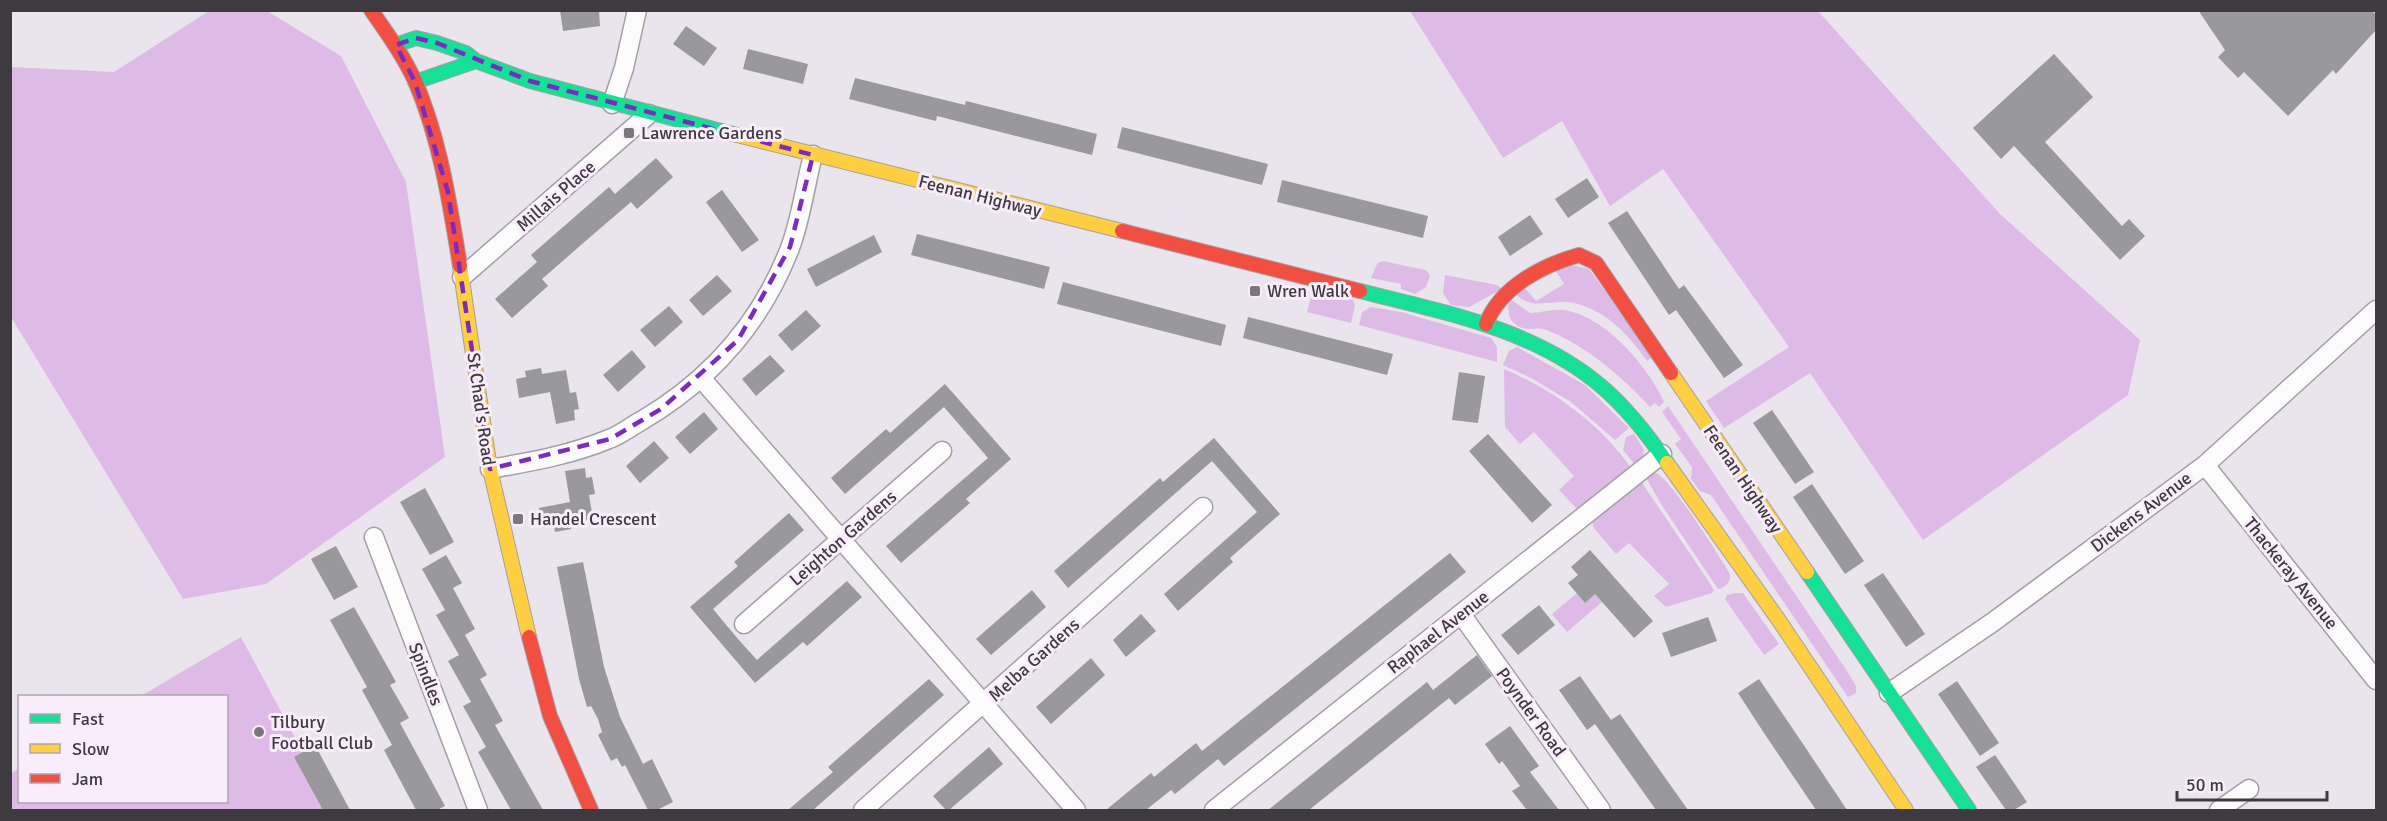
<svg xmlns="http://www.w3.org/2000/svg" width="2387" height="821" font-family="Signika,sans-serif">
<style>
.green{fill:#ddbbe6}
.building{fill:#99989a}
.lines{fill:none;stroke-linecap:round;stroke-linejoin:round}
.street-casing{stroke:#a49fa5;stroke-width:21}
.fast-casing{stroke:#a49fa5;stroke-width:16}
.slow-casing{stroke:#a49fa5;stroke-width:16}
.jam-casing{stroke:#a49fa5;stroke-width:16}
.street{stroke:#fcfbfc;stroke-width:18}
.fast{stroke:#16e098;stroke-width:14}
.slow{stroke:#ffcf43;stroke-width:14}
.jam{stroke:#f24e42;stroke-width:14}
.marked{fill:none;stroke:#7b2cbf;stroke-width:4.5;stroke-dasharray:12 8;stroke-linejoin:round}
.poi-dot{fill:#7b767c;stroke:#f9edfc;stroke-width:2}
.labels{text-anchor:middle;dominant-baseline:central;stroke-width:6;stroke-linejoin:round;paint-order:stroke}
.poi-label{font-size:18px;fill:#3f3a40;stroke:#f9edfc;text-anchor:start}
.street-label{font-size:18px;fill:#3f3a40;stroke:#f9edfc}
</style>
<rect width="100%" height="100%" fill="#eae4ec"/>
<path class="green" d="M209,11H267L341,56L406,182L445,457L266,584L183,599L11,317L10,67L114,72Z
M1410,11H1818L2000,214L2140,340L2128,395L1923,540L1810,373L1724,428L1706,401L1789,347L1663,169L1610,206L1562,121L1503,158Z
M1382,261L1426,270L1430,276L1426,287L1415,294L1401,289V284L1371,278L1377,264Z
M1572,265L1589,269L1653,357L1647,361C1628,334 1607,311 1574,303C1554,299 1530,311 1516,294L1525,288L1536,301L1564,284L1556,271Z
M1445,275L1497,285L1502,289L1469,307L1451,305L1443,293Z
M1313,290L1353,300L1355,306L1351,323L1307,312Z
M1510,299L1530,313C1541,313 1552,309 1563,310C1604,315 1648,366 1664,402L1659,407L1655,403L1650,407C1623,377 1584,344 1546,330C1535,325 1525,335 1512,321C1507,314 1508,306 1510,299Z
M1371,307L1401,312L1491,338L1497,347V362L1359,325L1362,312Z
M1517,347L1585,385L1629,428L1615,440L1571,402L1533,379L1503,365L1509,351Z
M1504,369C1555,391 1600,424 1632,469L1581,509L1576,508L1559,490L1574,476L1534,432L1520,444L1505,427Z
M1668,406L1849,674L1856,686V693L1848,697L1711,495L1700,491L1691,479L1692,467L1675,444L1681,439L1662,412Z
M1634,434L1644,450L1642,460L1636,466L1623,450L1626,437Z
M1654,472C1669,475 1719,556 1730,574C1731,582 1725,588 1718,589L1661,504L1645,476Z
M1640,480L1705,576L1714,590L1712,593L1666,607L1654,596L1669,584L1629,543L1616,554L1594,528L1592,521Z
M1577,593L1585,603L1595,594L1602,602L1567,632L1552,614Z
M1735,593H1743L1779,644L1764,655L1725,599L1727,595Z
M241,637L334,810H12L10,774L19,768L20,802H226V696H141Z"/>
<path class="building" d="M560,10H599L600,26L563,31Z
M2198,10H2371L2376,15V30L2336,74L2333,70L2288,116L2244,72L2238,78L2218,57L2225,50Z
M686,26L717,48L704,66L673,44Z
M748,49L808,64L803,84L743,69Z
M2054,54L2093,97L2045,142L2122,226L2129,219L2145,236L2120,260L2014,146L2001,159L1973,128Z
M855,78L965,105L966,101L1097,134L1092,155L937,116L936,121L849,99Z
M1122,127L1268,164L1262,185L1117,148Z
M656,158L673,177L637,209L631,202L589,238L542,279L548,286L512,318L495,299L537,262L531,255L609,187L615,194Z
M1587,178L1599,197L1568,218L1555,199Z
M1282,180L1428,216L1423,238L1277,202Z
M722,190L759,240L742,252L706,202Z
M1627,211L1679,289L1684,285L1743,365L1724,378L1676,310L1669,315L1608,223Z
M1530,215L1543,234L1510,256L1498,237Z
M917,234L1050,267L1044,289L911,255Z
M874,235L882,252L816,287L807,269Z
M717,275L732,291L703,316L689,300Z
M1063,282L1226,325L1221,346L1057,304Z
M669,306L683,322L655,347L640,330Z
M806,310L821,326L792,351L778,335Z
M1248,317L1393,354L1387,375L1243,338Z
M632,350L646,367L618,392L603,375Z
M770,355L785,371L756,396L742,379Z
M541,368L542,374L566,370L570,393L576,392L579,409L574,410L575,420L556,424L550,392L519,398L516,379L526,377L525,371Z
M1459,372L1485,376L1478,423L1452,420Z
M945,384L1011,459L966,499L970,503L901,563L886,546L988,458L944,407L845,494L831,478L886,429L890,433Z
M1772,410L1814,472L1795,484L1753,423Z
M704,412L718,429L690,454L675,437Z
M1488,434L1552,505L1532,523L1469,451Z
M1214,438L1280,514L1230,558L1233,562L1178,611L1164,594L1257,512L1212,461L1068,588L1054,571L1160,478L1163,482Z
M654,441L669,458L640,483L626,466Z
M585,468L586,478L592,477L595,494L589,495L593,519L570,523L571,529L555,532L554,525L543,528L539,508L570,502L565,471Z
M1812,484L1864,561L1845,574L1793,497Z
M425,488L454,542L430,555L400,502Z
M789,513L804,530L713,609L738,639L757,660L847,581L862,597L807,646L803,642L755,683L690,607L738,566L734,562Z
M336,546L358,587L334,600L311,559Z
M1590,550L1653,621L1634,638L1595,594L1585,603L1568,583L1578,575L1571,567Z
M1450,553L1466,572L1224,766L1218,759L1175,794L1171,790L1146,810H1106L1151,773L1154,777L1196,743L1202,751Z
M446,555L462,583L453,588L475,629L465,635L487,675L480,679L503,721L495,725L543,810H511L478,752L486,747L463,706L471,702L448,661L459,655L436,615L445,610L422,569Z
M583,562L604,667L620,717L643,764L652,759L673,802L657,810H648L625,765L622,767L617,758L611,761L598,735L602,732L598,719L591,706L587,707L579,679L557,567Z
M1883,573L1925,634L1906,647L1864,585Z
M1032,590L1046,607L991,655L976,639Z
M1539,605L1555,625L1518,655L1501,635Z
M354,607L396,682L390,685L409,718L400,723L445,806L437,810H416L384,750L392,745L362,690L367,687L330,620Z
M1141,614L1156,631L1126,657L1113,640Z
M1708,617L1717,641L1671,657L1662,633Z
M1477,655L1492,676L1455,705L1449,698L1309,810H1268L1427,682L1433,690Z
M1091,658L1105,675L1051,724L1036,707Z
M1580,676L1611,720L1620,714L1688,810H1656L1595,724L1587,730L1559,690Z
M929,679L944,695L813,810H788L833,772L828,767Z
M1759,679L1803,744L1847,810H1816L1764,733L1738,693Z
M1957,681L1999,743L1980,756L1938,694Z
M1510,726L1539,766L1530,772L1559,810H1527L1512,791L1520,786L1502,761L1499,764L1485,744Z
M315,745L350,810H323L294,757Z
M989,747L1003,764L949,810H946L933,796Z
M1995,755L2027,802L2014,810H2006L1976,767Z"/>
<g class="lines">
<g class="street-casing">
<path id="street" d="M612,104L624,68L637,10
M462,277L649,114
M701,378L1076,810
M2205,465L2376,680
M490,469C529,462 571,455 609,439C620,435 630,427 641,421C709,381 761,323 790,248C801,219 805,186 813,155
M374,537L478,810
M1461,614L1601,810
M744,624L942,451
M1889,693L1993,622L2205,465L2376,310
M863,810L1203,507
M1214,810L1662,454
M2219,810L2249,789"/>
</g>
<g class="fast-casing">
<path id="fast" d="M396,45L416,38L437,43L466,53L476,61L530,81L725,132
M415,82L476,61
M1360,291C1443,312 1534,329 1601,386C1627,408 1648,435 1667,463
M1807,572L1969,810"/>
</g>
<g class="slow-casing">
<path id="slow" d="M725,132L1122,231
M460,266L490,469L529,637
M1671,373L1807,572
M1667,463L1778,619L1906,810"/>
</g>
<g class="jam-casing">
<path id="jam" d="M371,10C387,33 403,55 415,81C440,139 450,204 460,266
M1122,231L1360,291
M1486,324C1500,287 1543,265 1579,255L1596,263L1671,373
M529,637L550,716L591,810"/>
</g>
<use href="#street" class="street"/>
<use href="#fast" class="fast"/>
<use href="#slow" class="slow"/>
<use href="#jam" class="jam"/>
</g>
<path class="marked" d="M416,38L437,43L530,81L813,155L790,247L738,340L661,409L610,439L490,469L448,192L415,82L396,45Z"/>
<g class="poi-dot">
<rect x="623" y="127" width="12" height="12" rx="3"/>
<rect x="1249" y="285" width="12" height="12" rx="3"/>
<rect x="512" y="513" width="12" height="12" rx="3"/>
<circle cx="259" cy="732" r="6"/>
</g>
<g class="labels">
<g class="poi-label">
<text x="641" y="133">Lawrence Gardens</text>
<text x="1267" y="291">Wren Walk</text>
<text x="530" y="519">Handel Crescent</text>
<text x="271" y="722">Tilbury<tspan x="271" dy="21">Football Club</tspan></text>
</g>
<g class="street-label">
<text transform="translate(556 196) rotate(-41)">Millais Place</text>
<text transform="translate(980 196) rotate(14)">Feenan Highway</text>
<text transform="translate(481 409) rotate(82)">St Chad's Road</text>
<text transform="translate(1743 479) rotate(56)">Feenan Highway</text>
<text transform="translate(2141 512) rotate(-37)">Dickens Avenue</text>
<text transform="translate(843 538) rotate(-41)">Leighton Gardens</text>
<text transform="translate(2291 573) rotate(51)">Thackeray Avenue</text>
<text transform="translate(1438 632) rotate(-38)">Raphael Avenue</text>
<text transform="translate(1034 660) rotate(-42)">Melba Gardens</text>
<text transform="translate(426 674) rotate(69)">Spindles</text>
<text transform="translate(1531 712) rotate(54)">Poynder Road</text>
</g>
</g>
<rect width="2387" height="821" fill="none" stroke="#3f3a40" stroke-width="24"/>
<rect x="18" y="695" width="210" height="108" fill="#f9edfc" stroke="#afa5b1" stroke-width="1.5"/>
<rect x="30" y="714" width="30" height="9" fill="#16e098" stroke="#afa5b1" stroke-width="1.5"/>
<text x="72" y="725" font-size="18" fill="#3f3a40">Fast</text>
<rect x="30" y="744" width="30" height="9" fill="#ffcf43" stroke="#afa5b1" stroke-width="1.5"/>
<text x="72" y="755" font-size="18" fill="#3f3a40">Slow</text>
<rect x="30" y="774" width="30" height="9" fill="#f24e42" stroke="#afa5b1" stroke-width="1.5"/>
<text x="72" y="785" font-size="18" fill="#3f3a40">Jam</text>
<path d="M2177 791v9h150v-9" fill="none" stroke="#3f3a40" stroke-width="3"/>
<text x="2186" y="791" font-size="18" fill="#3f3a40" stroke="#f9edfc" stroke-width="4.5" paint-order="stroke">50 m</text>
</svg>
